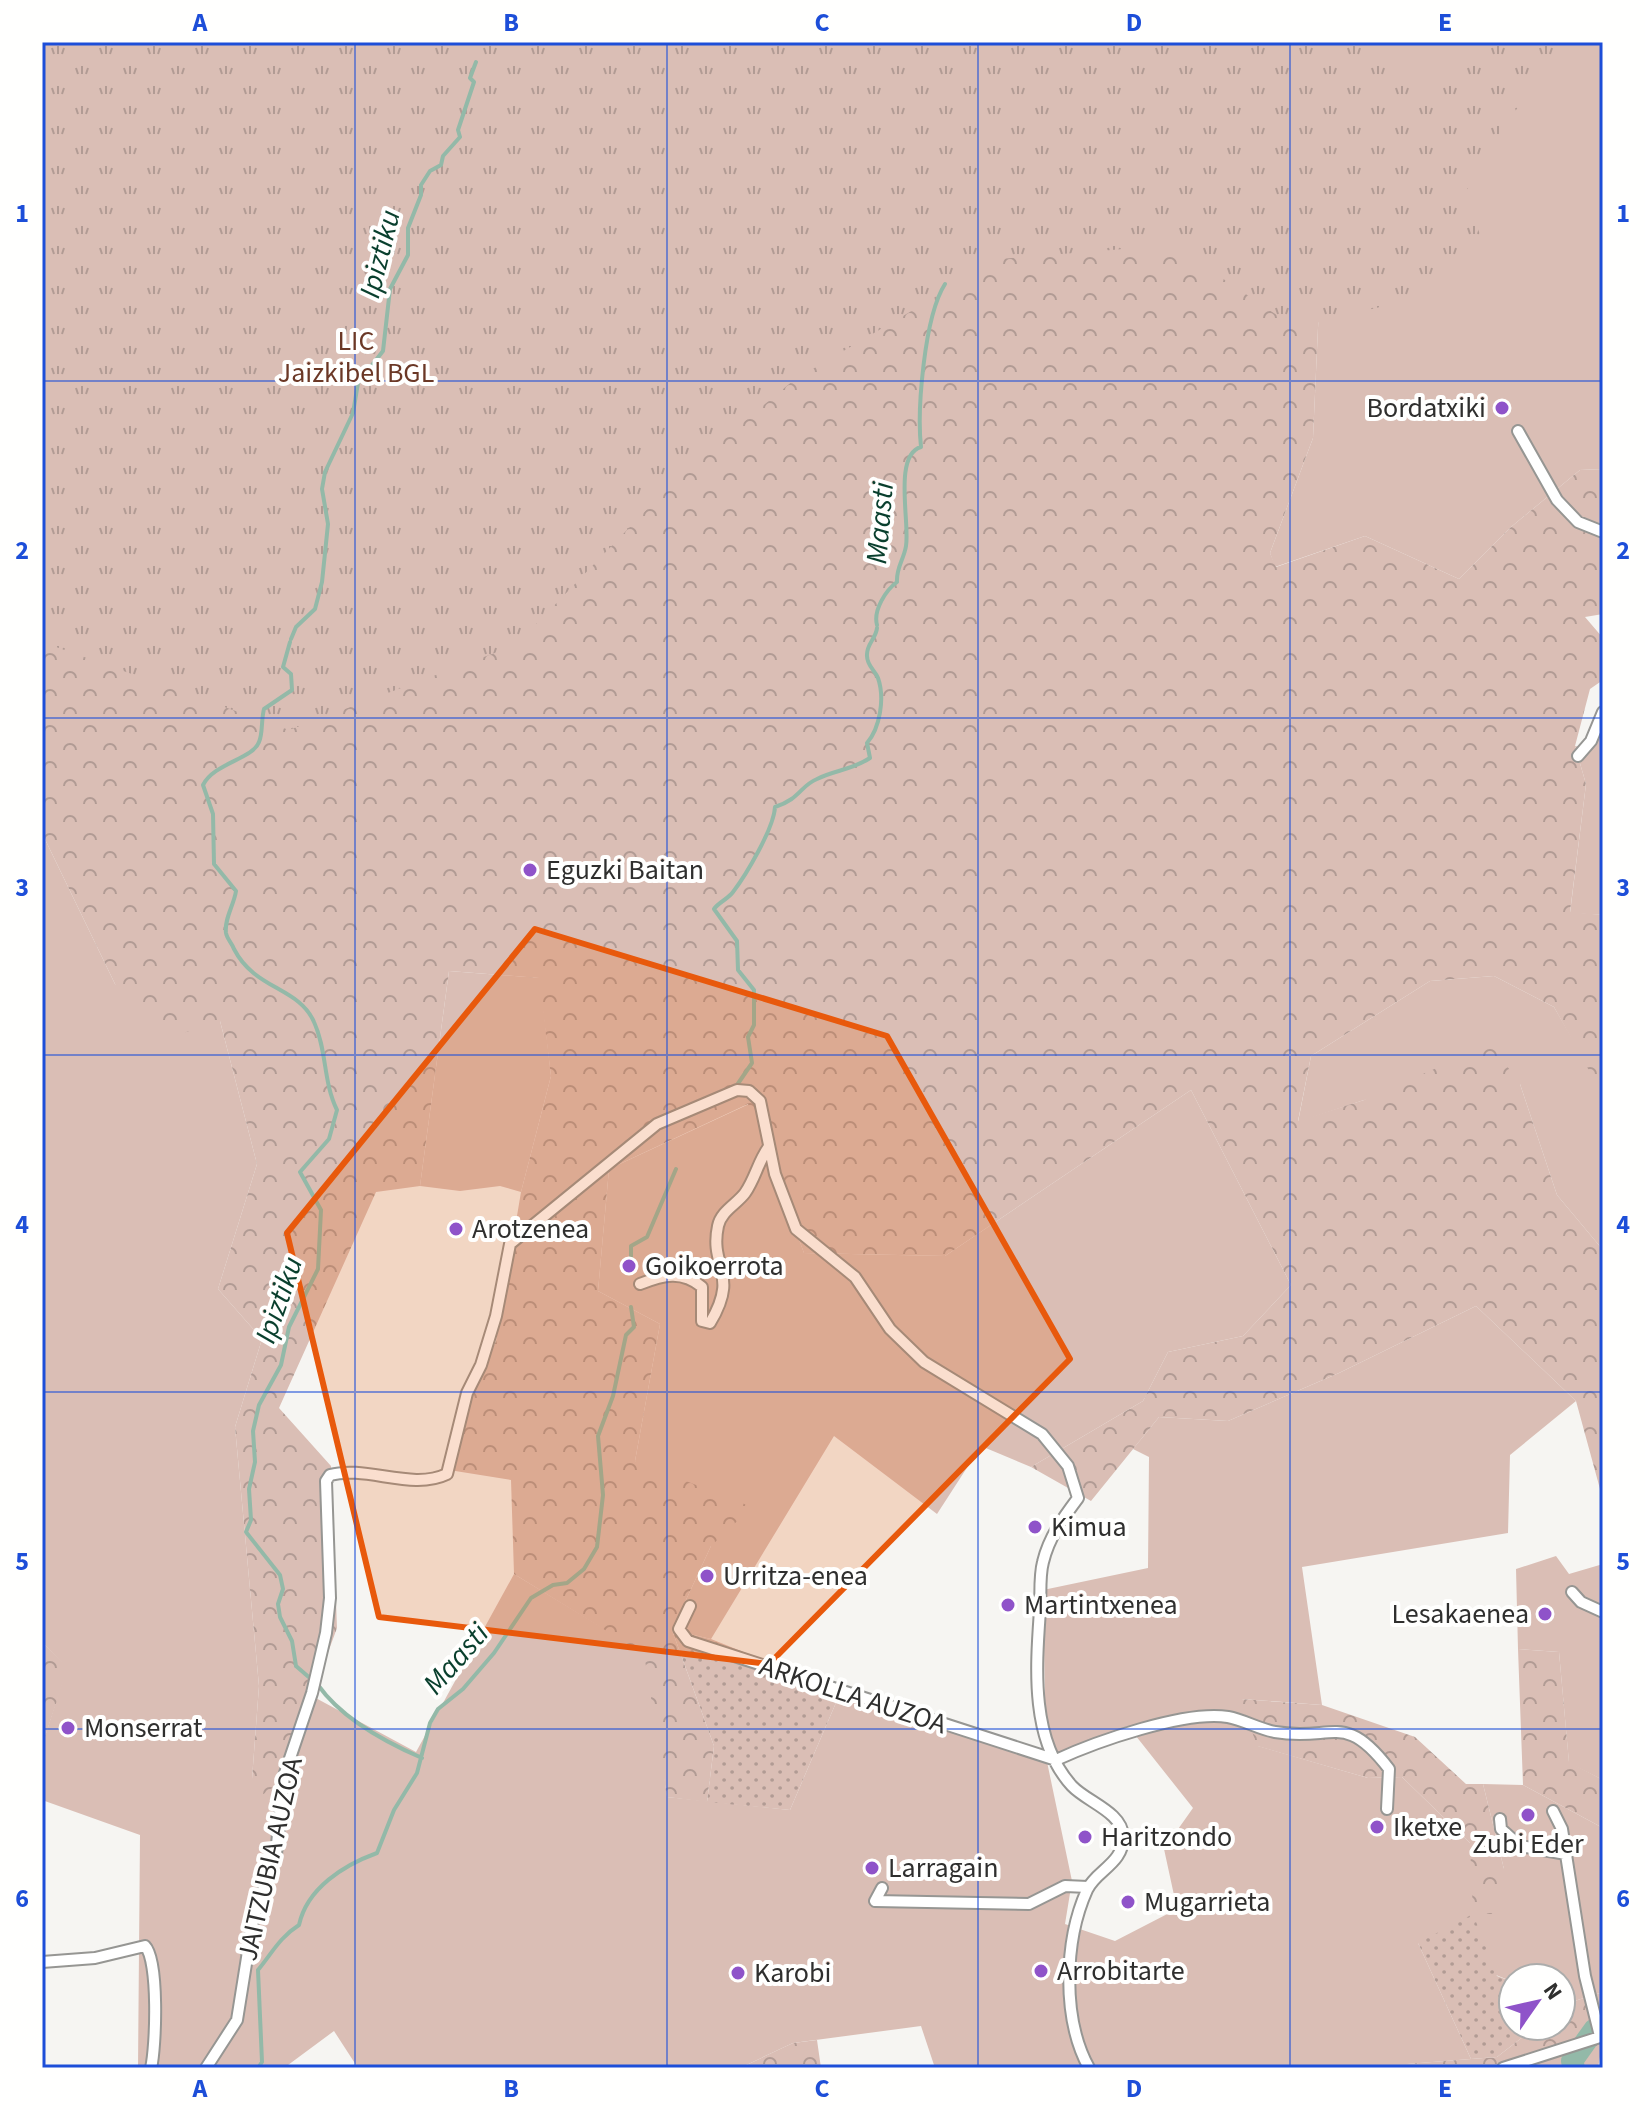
<svg xmlns="http://www.w3.org/2000/svg" width="1645" height="2110" font-family="'Source Sans 3',sans-serif">
<style>
.grass{fill:#dabeb5;fill-rule:evenodd}
.forest{fill:url(#forest-crowns)}
.park{fill:url(#park-tufts)}
.garden{fill:url(#garden-dots)}
.lines{fill:none;stroke-linecap:round;stroke-linejoin:round}
.stream{stroke:#93b9a8;stroke-width:4}
.river{stroke:#93b9a8;stroke-width:22}
.minor-casing{stroke:#969693;stroke-width:14}
.minor{stroke:#fff;stroke-width:10}
.marked{fill:#e8590c;fill-opacity:0.2;stroke:#e8590c;stroke-width:6;stroke-linejoin:round}
.grid{fill:none;stroke:#1d4ed8;stroke-width:2;stroke-opacity:0.55}
.poi-dot{fill:#8f53c9;stroke:#fffffe;stroke-width:3}
.labels{text-anchor:middle;dominant-baseline:central;stroke-width:8;stroke-linejoin:round;paint-order:stroke}
.park-label{font-size:28px;fill:#6b3826;stroke:#fffffe}
.poi-label{font-size:28px;fill:#2f2f2e;stroke:#fffffe;text-anchor:start}
.street-label{font-size:28px;fill:#2f2f2e;stroke:#fffffe}
.water-label{font-size:30px;font-style:italic;fill:#093f2d;stroke:#fffffe}
.neatline{fill:none;stroke:#1d4ed8;stroke-width:3}
.grid-label{font-size:26px;text-anchor:middle;font-weight:bold;fill:#1d4ed8}
</style>
<defs>
<pattern id="forest-crowns" width="20" height="18" patternUnits="userSpaceOnUse" patternTransform="scale(2)"><rect width="20" height="18" fill="#dabeb5"/><path d="M2 6a3 3 0 1 1 6 0M12 15a3 3 0 1 1 6 0" fill="none" stroke="#b19b94"/></pattern>
<pattern id="park-tufts" width="24" height="20" patternUnits="userSpaceOnUse" patternTransform="scale(2)"><rect width="24" height="20" fill="#dabeb5"/><path d="M3 7l-1-3M5 7V3M7 7l1-3M15 17l-1-3M17 17v-4M19 17l1-3" fill="none" stroke="#b19b94"/></pattern>
<pattern id="garden-dots" width="8" height="8" patternUnits="userSpaceOnUse" patternTransform="scale(2)"><rect width="8" height="8" fill="#dabeb5"/><path d="M2 2h.1M6 6h.1" fill="none" stroke="#b19b94" stroke-width="1.8" stroke-linecap="round"/></pattern>
</defs>
<rect width="100%" height="100%" fill="#f6f5f2"/>
<path class="grass" d="M1331,42H1603V469L1580,470L1511,527L1459,579L1365,536L1275,567L1270,553L1313,438Z
M1603,725V915L1570,913L1586,784L1575,746L1590,749Z
M42,833L115,984L220,1021L257,1164L218,1289L262,1339L235,1427L259,1686L252,1779L312,1696L416,1752L514,1574L649,1656L667,1797L790,1810L841,1691L1046,1756L1043,1590L1148,1568L1149,1457L1133,1449L1159,1417L1228,1421L1339,1373L1476,1306L1576,1401L1510,1455L1508,1533L1302,1567L1322,1705L1242,1699L1258,1746L1368,1778L1402,1777L1470,1843L1504,1869L1483,1784L1523,1785L1603,1828V1992L1565,2004L1561,2002V1978H1513V1982L1418,1943L1471,2059L1407,2064V2068H935L921,2026L793,2043L740,2068H358L334,2031L284,2068H138L140,1835L42,1800V1746L67,1667L42,1642ZM1128,1726L1193,1808L1164,1849L1177,1909L1115,1941L1065,1924L1072,1881L1046,1757Z
M449,971L540,978L551,1076L521,1192L500,1186L460,1191L420,1186Z
M1494,976L1554,1007L1603,1092V1250L1557,1195L1520,1084L1364,1100L1298,1122L1311,1056L1430,981Z
M1191,1090L1291,1285L1243,1336L1168,1352L1143,1401L1031,1467L981,1446L937,1514L834,1436L711,1639L672,1630L711,1546L635,1461L660,1324L598,1291L609,1169L749,1104L804,1253L945,1256Z
M1556,1556L1569,1574L1603,1564V1780L1569,1763L1559,1652L1518,1649L1516,1569Z"/>
<path class="forest" d="M1331,42L1313,438L1270,553L1276,567L1365,536L1459,579L1511,527L1580,470L1603,469V614L1585,617L1603,638V680L1590,689L1575,746L1586,784L1570,912L1603,915V1096L1554,1007L1494,976L1430,981L1311,1056L1298,1121L1364,1100L1491,1044L1520,1084L1557,1195L1603,1250V1500L1576,1401L1476,1306L1339,1373L1228,1421L1159,1417L1091,1501L1031,1467L1143,1401L1168,1352L1243,1336L1291,1285L1191,1090L945,1256L804,1253L748,1104L609,1169L598,1291L660,1324L635,1461L752,1507L711,1546L672,1630L714,1746L707,1802L667,1797L644,1654L514,1574L511,1480L449,1470L471,1398L496,1341L521,1192L551,1076L539,978L449,971L420,1186L376,1192L279,1408L331,1466L337,1628L312,1696L288,1777L262,1795L252,1779L259,1686L235,1427L262,1339L218,1289L257,1164L220,1021L177,1035L115,984L42,833V129Z
M42,1642L68,1667L42,1746Z
M1518,1649L1559,1652L1569,1762L1603,1780V1828L1523,1785Z
M1241,1699L1322,1705L1415,1737L1466,1784H1483L1504,1869L1492,1914H1473L1470,1843L1402,1777L1368,1778L1257,1746Z
M1603,1992V2057H1600L1598,2068H1407L1406,2064L1497,2057L1537,2026H1561V2008L1565,2004Z
M817,2040L821,2068H740L793,2043Z"/>
<path class="park" d="M42,42H1395L1394,67L1436,86L1490,42H1555L1549,69L1504,125L1465,193L1483,243L1428,295L1296,328L1173,245L1000,259L794,380L681,474L516,645L289,730L42,642Z"/>
<path class="garden" d="M672,1630L711,1639L841,1691L790,1810L707,1802L714,1746Z
M1473,1914L1497,1976L1513,1982V2026H1537L1497,2057L1471,2059L1418,1943Z"/>
<g class="lines">
<path class="stream" d="M877,625C873,610 886,590 897,582C896,568 904,559 906,546C910,523 893,455 921,447C917,411 924,317 945,284
M291,639L296,627L315,609L322,582L328,524L322,489L325,472L353,413L358,383L383,351L390,289L408,255V228L421,195V185L430,171L441,165L443,156L460,137L458,130L474,82L470,78L476,62
M290,642L283,667L291,674L292,690L264,709C261,720 263,733 259,742C253,759 214,763 203,785L213,814L214,864L236,891C234,905 224,919 226,933C227,939 232,943 234,949C255,990 299,987 314,1022C327,1050 323,1082 337,1110L329,1139L300,1172L321,1210L318,1269L289,1327L281,1365L259,1405L253,1431L255,1462L249,1489L251,1520L246,1532L280,1575L283,1589L278,1604L280,1617L292,1641L296,1666L311,1679
M737,1085L752,1063L748,1037L754,1025V990L738,970L737,941L714,909C719,902 728,899 733,892C746,875 774,828 775,807C800,799 800,786 817,779C835,770 852,770 870,758L867,743C880,728 885,698 878,678C875,670 867,666 867,656C866,644 876,639 877,628
M631,1260V1246L647,1237L676,1169
M318,1685C342,1719 385,1742 422,1758
M258,2068L262,2062L258,1970C272,1953 280,1937 299,1925C307,1888 344,1865 377,1853L394,1810L417,1773L430,1723L438,1709L463,1689L494,1653L531,1598L553,1585L567,1583L584,1569L597,1547L603,1495L598,1436L613,1396L626,1335L634,1327L631,1307"/>
<path class="river" d="M1574,2068L1572,2061L1594,2030L1603,2024"/>
<g class="minor-casing">
<path id="minor" d="M1518,431L1557,500L1578,522L1603,532
M1578,756L1591,741L1603,712
M640,1284C663,1275 682,1270 702,1287V1321L710,1323C740,1273 709,1268 718,1226C721,1211 737,1204 745,1193C755,1179 758,1162 768,1148
M1572,1592L1581,1602L1603,1612
M690,1606L679,1629L688,1641L1056,1760C1095,1742 1185,1710 1228,1717C1244,1720 1259,1729 1275,1732C1333,1742 1344,1710 1389,1769L1387,1809
M1553,1811L1562,1829L1585,1976L1600,2036
M1500,1819L1501,1829L1520,1846L1566,1854
M882,1888L875,1901L1029,1904L1065,1886L1088,1887
M42,1962L95,1958L145,1946C159,1960 156,2047 151,2068
M206,2068L237,2020L253,1920L276,1854L284,1776L312,1693L326,1633L330,1598L326,1481L330,1475C366,1465 412,1491 447,1474L467,1393L481,1365L496,1316L510,1244L657,1124L737,1090L749,1091L760,1101L775,1174L796,1229L855,1277L890,1329L924,1362L1042,1434L1068,1466L1078,1498C1063,1518 1049,1537 1043,1562C1039,1577 1041,1595 1040,1610C1036,1667 1030,1740 1072,1786C1087,1802 1122,1812 1123,1836C1124,1864 1096,1870 1087,1890C1064,1941 1062,2019 1089,2068
M1503,2068L1603,2036"/>
</g>
<use href="#minor" class="minor"/>
</g>
<path class="marked" d="M535,929L887,1036L1070,1359L769,1664L379,1617L287,1233Z"/>
<path class="grid" d="M355,42V2068M667,42V2068M978,42V2068M1290,42V2068M42,381H1603M42,718H1603M42,1055H1603M42,1392H1603M42,1729H1603"/>
<g class="poi-dot">
<circle cx="1502" cy="408" r="8"/>
<circle cx="530" cy="870" r="8"/>
<circle cx="456" cy="1229" r="8"/>
<circle cx="629" cy="1266" r="8"/>
<circle cx="1035" cy="1527" r="8"/>
<circle cx="707" cy="1576" r="8"/>
<circle cx="1008" cy="1605" r="8"/>
<circle cx="1545" cy="1614" r="8"/>
<circle cx="68" cy="1728" r="8"/>
<circle cx="1528" cy="1815" r="8"/>
<circle cx="1377" cy="1827" r="8"/>
<circle cx="1085" cy="1837" r="8"/>
<circle cx="872" cy="1868" r="8"/>
<circle cx="1128" cy="1902" r="8"/>
<circle cx="1041" cy="1971" r="8"/>
<circle cx="738" cy="1973" r="8"/>
</g>
<g class="labels">
<g class="park-label">
<text x="356" y="341">LIC<tspan x="356" dy="32">Jaizkibel BGL</tspan></text>
</g>
<g class="poi-label">
<text x="1486" y="408" text-anchor="end">Bordatxiki</text>
<text x="546" y="870">Eguzki Baitan</text>
<text x="472" y="1229">Arotzenea</text>
<text x="645" y="1266">Goikoerrota</text>
<text x="1051" y="1527">Kimua</text>
<text x="723" y="1576">Urritza-enea</text>
<text x="1024" y="1605">Martintxenea</text>
<text x="1529" y="1614" text-anchor="end">Lesakaenea</text>
<text x="84" y="1728">Monserrat</text>
<text x="1393" y="1827">Iketxe</text>
<text x="1101" y="1837">Haritzondo</text>
<text x="1528" y="1844" text-anchor="middle">Zubi Eder</text>
<text x="888" y="1868">Larragain</text>
<text x="1144" y="1902">Mugarrieta</text>
<text x="1057" y="1971">Arrobitarte</text>
<text x="754" y="1973">Karobi</text>
</g>
<g class="street-label">
<text transform="translate(853 1695) rotate(18)">ARKOLLA AUZOA</text>
<text transform="translate(270 1859) rotate(-77)">JAITZUBIA AUZOA</text>
</g>
<g class="water-label">
<text transform="translate(380 254) rotate(-76)">Ipiztiku</text>
<text transform="translate(880 523) rotate(-85)">Maasti</text>
<text transform="translate(279 1300) rotate(-71)">Ipiztiku</text>
<text transform="translate(456 1659) rotate(-49)">Maasti</text>
</g>
</g>
<rect width="1645" height="2110" fill="none" stroke="#fffffe" stroke-width="88"/>
<g transform="translate(1537 2002) rotate(56)"><circle r="38" fill="#fffffe" stroke="#acacab" stroke-width="2"/>
<path d="M0-6L14 30L0 20L-14 30Z" fill="#8f53c9"/>
<text y="-12" font-size="22" font-weight="bold" text-anchor="middle" fill="#2f2f2e">N</text>
</g>
<rect x="44" y="44" width="1557" height="2022" class="neatline"/>
<g class="grid-label">
<text x="200" y="31">A</text>
<text x="511" y="31">B</text>
<text x="822" y="31">C</text>
<text x="1134" y="31">D</text>
<text x="1445" y="31">E</text>
<text x="22" y="222">1</text>
<text x="1623" y="222">1</text>
<text x="22" y="559">2</text>
<text x="1623" y="559">2</text>
<text x="22" y="896">3</text>
<text x="1623" y="896">3</text>
<text x="22" y="1233">4</text>
<text x="1623" y="1233">4</text>
<text x="22" y="1570">5</text>
<text x="1623" y="1570">5</text>
<text x="22" y="1907">6</text>
<text x="1623" y="1907">6</text>
<text x="200" y="2097">A</text>
<text x="511" y="2097">B</text>
<text x="822" y="2097">C</text>
<text x="1134" y="2097">D</text>
<text x="1445" y="2097">E</text>
</g>
</svg>
